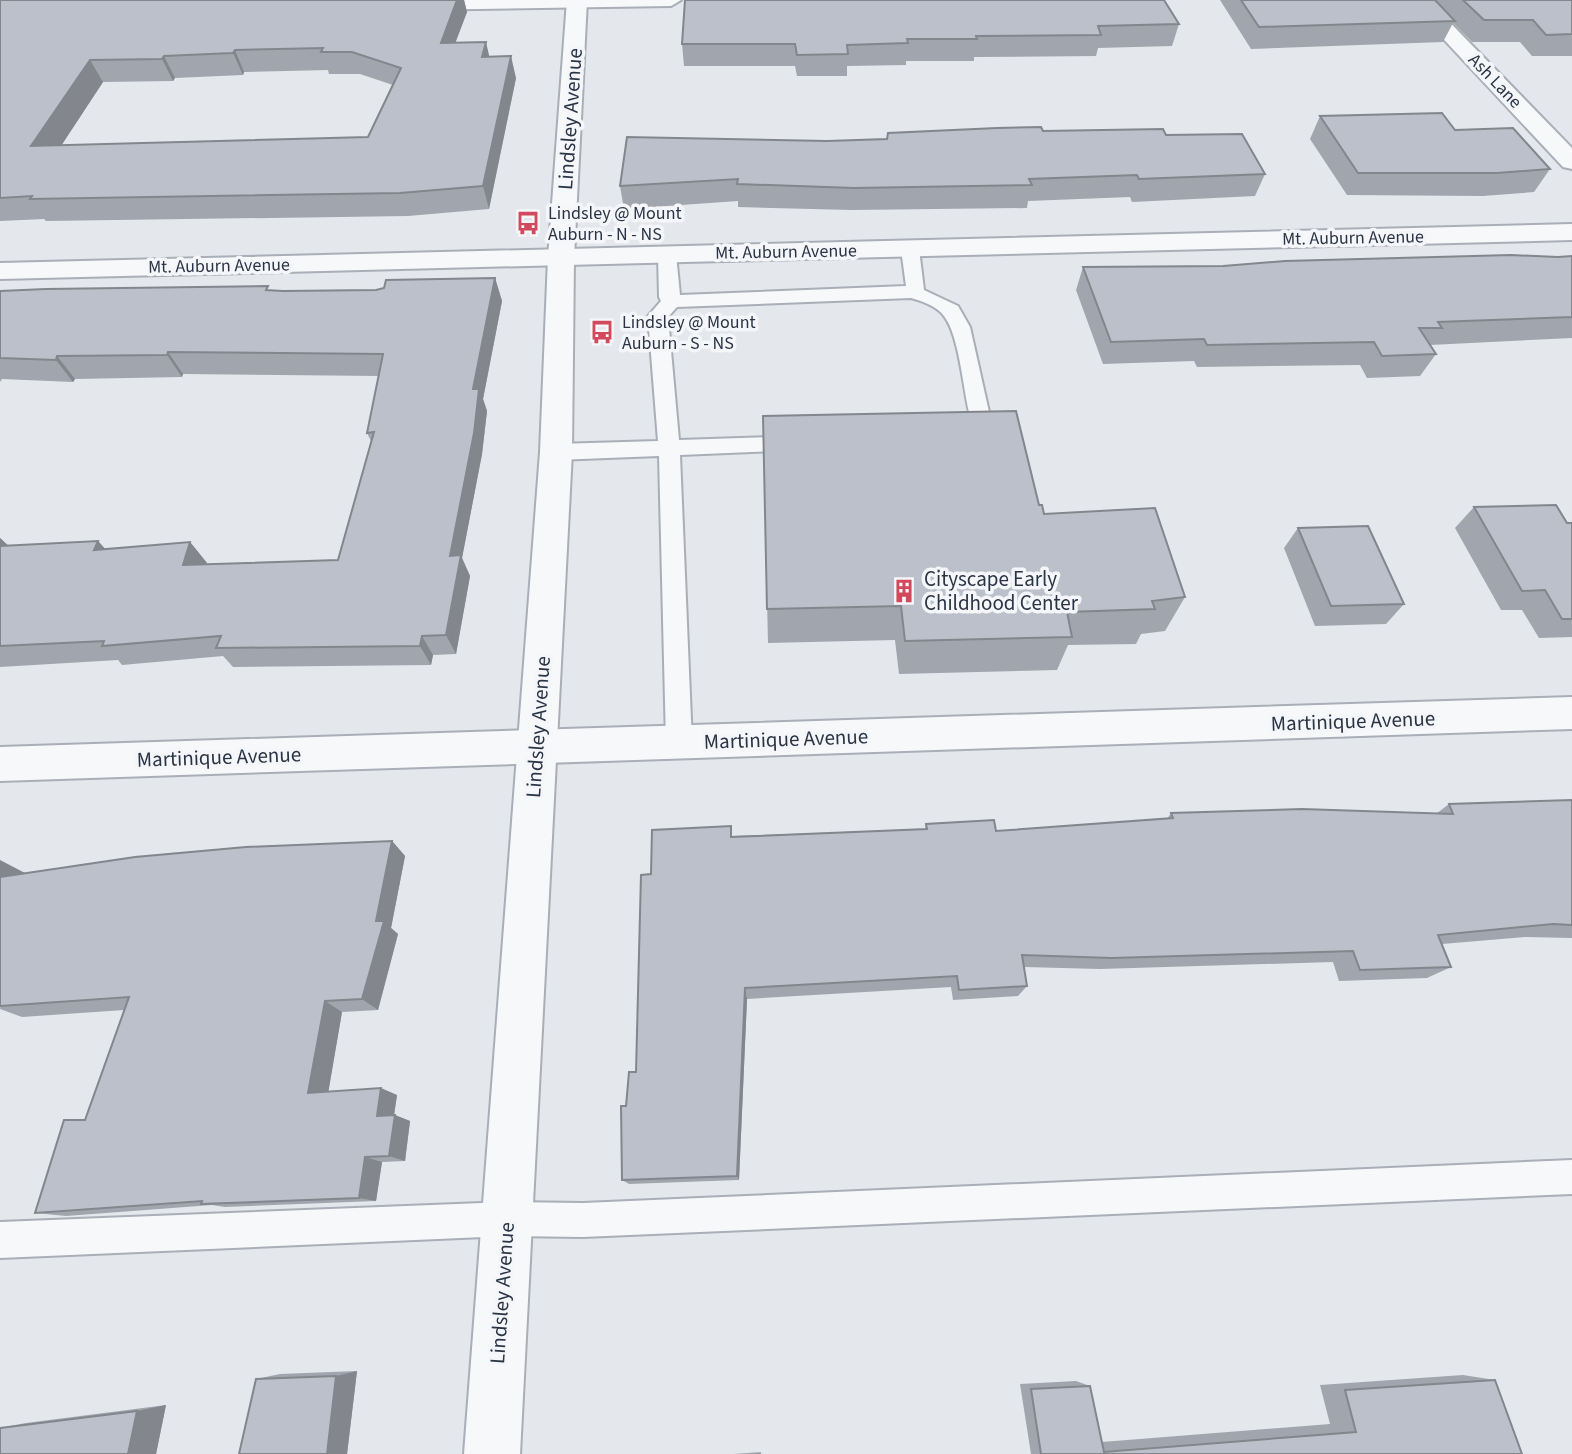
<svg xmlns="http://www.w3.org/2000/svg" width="1572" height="1454" font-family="'Source Sans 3',sans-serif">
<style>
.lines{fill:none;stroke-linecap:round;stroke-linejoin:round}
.service-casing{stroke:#a9aeb7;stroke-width:4}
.minor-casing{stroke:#a9aeb7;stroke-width:4}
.tertiary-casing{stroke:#a9aeb7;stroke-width:4}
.service{fill:#f7f8fa;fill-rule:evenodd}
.minor{fill:#f7f8fa;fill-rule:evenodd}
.tertiary{fill:#f7f8fa;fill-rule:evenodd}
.wall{fill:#a1a5ae;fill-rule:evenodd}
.shaded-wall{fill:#83868d}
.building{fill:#bbc0ca;stroke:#83868d;stroke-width:2;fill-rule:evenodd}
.labels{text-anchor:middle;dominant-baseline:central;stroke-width:7;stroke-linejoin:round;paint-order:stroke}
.far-street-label{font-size:18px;fill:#2b3445;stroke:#f4f6f9}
.far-poi-label{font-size:18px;fill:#2b3445;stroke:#f4f6f9;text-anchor:start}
.street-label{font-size:21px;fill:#2b3445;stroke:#f4f6f9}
.poi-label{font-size:21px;fill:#2b3445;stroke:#f4f6f9;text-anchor:start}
</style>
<rect width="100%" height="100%" fill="#e4e7ec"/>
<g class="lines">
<g class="service-casing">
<path id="service" d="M910,244L919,249L924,290L958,306L970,327L989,412L983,433C973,438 963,445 951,441L948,436L951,431L966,424L969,412C963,387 959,335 944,316C937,306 922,301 911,298L677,307L668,317L679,440L798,436L806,438L809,443L806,448L798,450L680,455L692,743L688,751L679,754L670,751L666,743L659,456L556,460L548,457L545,452L548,447L556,444L658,441L648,316L661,301L659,297L658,254L661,250H673L676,254L680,295L906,286L901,249Z
M1572,1160V1194L583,1237L507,1236L0,1258V1222L507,1202L583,1203Z"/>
</g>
<g class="minor-casing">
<path id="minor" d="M407,0H681L671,6L414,10L407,8L404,4Z
M1407,0H1428L1572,148V169L1563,167Z
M1572,224V240L0,279V263Z
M1572,697V729L0,781V747Z"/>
</g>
<g class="tertiary-casing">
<path id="tertiary" d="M567,0H587L574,258L572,452L520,1454H464L540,452L548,258Z"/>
</g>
<use href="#service" class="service"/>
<use href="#minor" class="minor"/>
<use href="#tertiary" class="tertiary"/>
</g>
<path class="wall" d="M0,0H464L467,12L455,43L489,57L516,78L489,209L408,216L46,221L44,219L0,221ZM328,70L329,74H360L393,85L368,137L61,145L103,82L173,81L175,78L243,75L244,72Z
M685,0L1179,24L1172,46L1098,48L1096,56L974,57V61H906V65L847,66V76H797L795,66H684L682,44Z
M1220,0H1572V56H1532L1520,42H1472L1453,23L1443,42L1251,49Z
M1320,116L1455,130L1550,169L1534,192L1483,196L1347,195L1310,139Z
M1043,131L1166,135L1265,174L1255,196L1132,202L1130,197L1028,201L1027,208L852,210L738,207V201L624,209L620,186L827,141L887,139Z
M1572,256V338L1430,345L1436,354L1420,376L1367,378L1360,365L1197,367L1194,361L1103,364L1076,290L1083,267L1223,266Z
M495,278L502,301L483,399L487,411L482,454L462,558L470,576L456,654L433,655L431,665L233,667L223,656L122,665L118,660L0,667V538L8,546L98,541L105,549L190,542L207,563L206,564L338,560L371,441L367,433L379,376L183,374L182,377L75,379L73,382L2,379L0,382V291H283L376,290Z
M763,416L1039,505L1044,514L1185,597L1165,631L1141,634L1136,644L1068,645L1057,670L899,674L895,640L768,643Z
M1474,507L1567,523H1572V637L1539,638L1522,610H1501L1455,528Z
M1298,528L1404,604L1386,624L1315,626L1284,548Z
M1572,800V938L1525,937L1442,944L1451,967L1427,978L1339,981L1333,962L1100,969L1024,967L1027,986L1018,996L953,1000L951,987L747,999L739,1180L629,1184L622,1180L626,1106L636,1072L651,874L731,826L732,836L925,829L926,824L996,831L1167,819L1171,813L1436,814L1449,804Z
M392,841L405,856L391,928L398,934L378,1010L342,1012L328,1092L397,1095L394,1115L410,1121L405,1161L382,1162L376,1201L225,1207L212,1205L66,1216L35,1213L85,1120L124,1010L22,1017L0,1009L25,873Z
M357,1371L347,1454H239L256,1379L280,1374Z
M1463,1375L1495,1380L1522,1454H1031L1020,1384L1076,1381L1090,1386L1102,1442L1330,1424L1320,1385Z
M166,1405L156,1454H0V1428L26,1423Z
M761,1452V1454H734Z"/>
<path class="shaded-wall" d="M457,0H464L467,12L447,65L441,43Z
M486,42L491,64L482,57Z
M235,50L244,72L243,75L233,53Z
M164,56L175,78L173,81L162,59Z
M511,56L516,78L489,209L483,186Z
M90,60L103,82L46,169L31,146Z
M495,278L502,301L483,399L487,411L482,454L462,558L470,576L456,654L446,635L450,556L473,389Z
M168,352L183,374L182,377L167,355Z
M57,356L75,379L73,382L56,360Z
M0,538L11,548L0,566Z
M98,541L117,562L94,550Z
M190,542L207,563L200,585L183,565Z
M422,636L433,655L431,665L420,646Z
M392,841L405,856L391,928L398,934L378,1010L362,999L376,921Z
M0,860L25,873L0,883Z
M745,988L747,999L739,1180L737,1176Z
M325,1001L342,1012L327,1100L308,1093Z
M381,1088L397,1095L393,1122L377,1116Z
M395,1115L410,1121L405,1161L389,1156Z
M365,1157L382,1162L376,1201L359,1198Z
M357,1371L347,1454H327L336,1376Z
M166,1405L156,1454H128L137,1411Z"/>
<path class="building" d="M0,0H457L441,43L486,42L482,57L511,56L483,186L400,193L30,199L32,196L0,198ZM323,48L321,52H352L401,68L368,137L31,146L90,60L162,59L164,56L233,53L235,50Z
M685,0H1164L1179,24L1098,26L1101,35L976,36L977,39H907L908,43L847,45L848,54L797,55L795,44H682Z
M1241,0H1435L1455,21L1259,27Z
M1463,0H1572V34L1546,35L1533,20H1484Z
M1442,113L1455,130L1513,128L1550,169L1497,173H1358L1320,116Z
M1041,127L1043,131L1163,129L1166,135L1242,134L1265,174L1139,179L1137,175L1029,179L1032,185L854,188L737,184L738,179L620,186L627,137L827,141L887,139L888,133L997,128Z
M1511,255L1558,257L1572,256V317L1438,322L1442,328H1419L1436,354L1382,356L1374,342L1207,345L1204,339L1111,342L1083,267L1223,266L1285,261Z
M495,278L473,389H479L474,433L450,556L461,555L446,635L422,636L420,646L216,648L221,636L102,646L104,641L0,646V546L98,541L94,550L190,542L183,565L338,560L374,432L367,433L383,354L168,352L167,355L57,356L56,360L0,358V291L46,289L268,286L266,290L283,291L376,290L384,288L386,280Z
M1016,411L1039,505H1042L1044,514L1155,508L1185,597L1152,601L1155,609L1067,612L1072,637L905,641L901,606L767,609L763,416Z
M1556,505L1567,523H1572V619H1562L1545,590L1522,591L1474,507Z
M1368,526L1404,604L1331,606L1298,528Z
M1572,800V925L1553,924L1438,935L1451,967L1360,970L1353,951L1112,958L1022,955L1027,986L959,990L957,976L745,988L737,1176L622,1180L621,1106H626L629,1072H636L641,875L651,874L652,830L731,826V837L927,829L926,824L994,820L996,831L1173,818L1171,813L1302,809L1453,814L1449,804Z
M392,841L376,921H384L362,999L325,1001L308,1093L381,1088L377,1116L395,1115L389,1156L365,1157L359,1198L201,1204L202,1201L35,1213L64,1120H85L129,997L0,1006V877L135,857L246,847Z
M336,1376L327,1454H239L256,1379Z
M1495,1380L1522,1454H1041L1031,1389L1090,1386L1104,1452L1356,1432L1345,1390Z
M137,1411L128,1454H0V1428Z"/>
<defs>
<g id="bus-bare" transform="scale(1.89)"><path d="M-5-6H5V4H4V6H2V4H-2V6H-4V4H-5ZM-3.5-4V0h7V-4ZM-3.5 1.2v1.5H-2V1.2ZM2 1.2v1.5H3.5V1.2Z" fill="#d1495b" stroke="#f4f6f9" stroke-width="2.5" paint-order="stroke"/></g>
<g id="building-bare" transform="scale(1.89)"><path d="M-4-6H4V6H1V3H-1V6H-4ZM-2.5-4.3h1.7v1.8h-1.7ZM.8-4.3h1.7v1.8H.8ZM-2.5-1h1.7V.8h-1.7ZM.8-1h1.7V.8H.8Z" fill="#d1495b" stroke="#f4f6f9" stroke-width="2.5" paint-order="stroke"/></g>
</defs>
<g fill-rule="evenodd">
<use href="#bus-bare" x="528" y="223"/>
<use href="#bus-bare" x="602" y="332"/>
<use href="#building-bare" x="904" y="591"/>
</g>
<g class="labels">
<g class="far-street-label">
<text transform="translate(1495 81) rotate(46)">Ash Lane</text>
<text transform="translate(1353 238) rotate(-1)">Mt. Auburn Avenue</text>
<text transform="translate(786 252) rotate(-1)">Mt. Auburn Avenue</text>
<text transform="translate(219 266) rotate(-1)">Mt. Auburn Avenue</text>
</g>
<g class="far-poi-label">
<text x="548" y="213">Lindsley @ Mount<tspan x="548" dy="21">Auburn - N - NS</tspan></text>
<text x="622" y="322">Lindsley @ Mount<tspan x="622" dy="21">Auburn - S - NS</tspan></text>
</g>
<g class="street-label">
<text transform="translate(570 119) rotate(-86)">Lindsley Avenue</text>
<text transform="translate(1353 721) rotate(-2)">Martinique Avenue</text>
<text transform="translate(538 727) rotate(-86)">Lindsley Avenue</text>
<text transform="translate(786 739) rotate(-2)">Martinique Avenue</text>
<text transform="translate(219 757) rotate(-2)">Martinique Avenue</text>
<text transform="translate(502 1293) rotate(-86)">Lindsley Avenue</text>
</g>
<g class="poi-label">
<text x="924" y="579">Cityscape Early<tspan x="924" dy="24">Childhood Center</tspan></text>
</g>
</g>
</svg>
